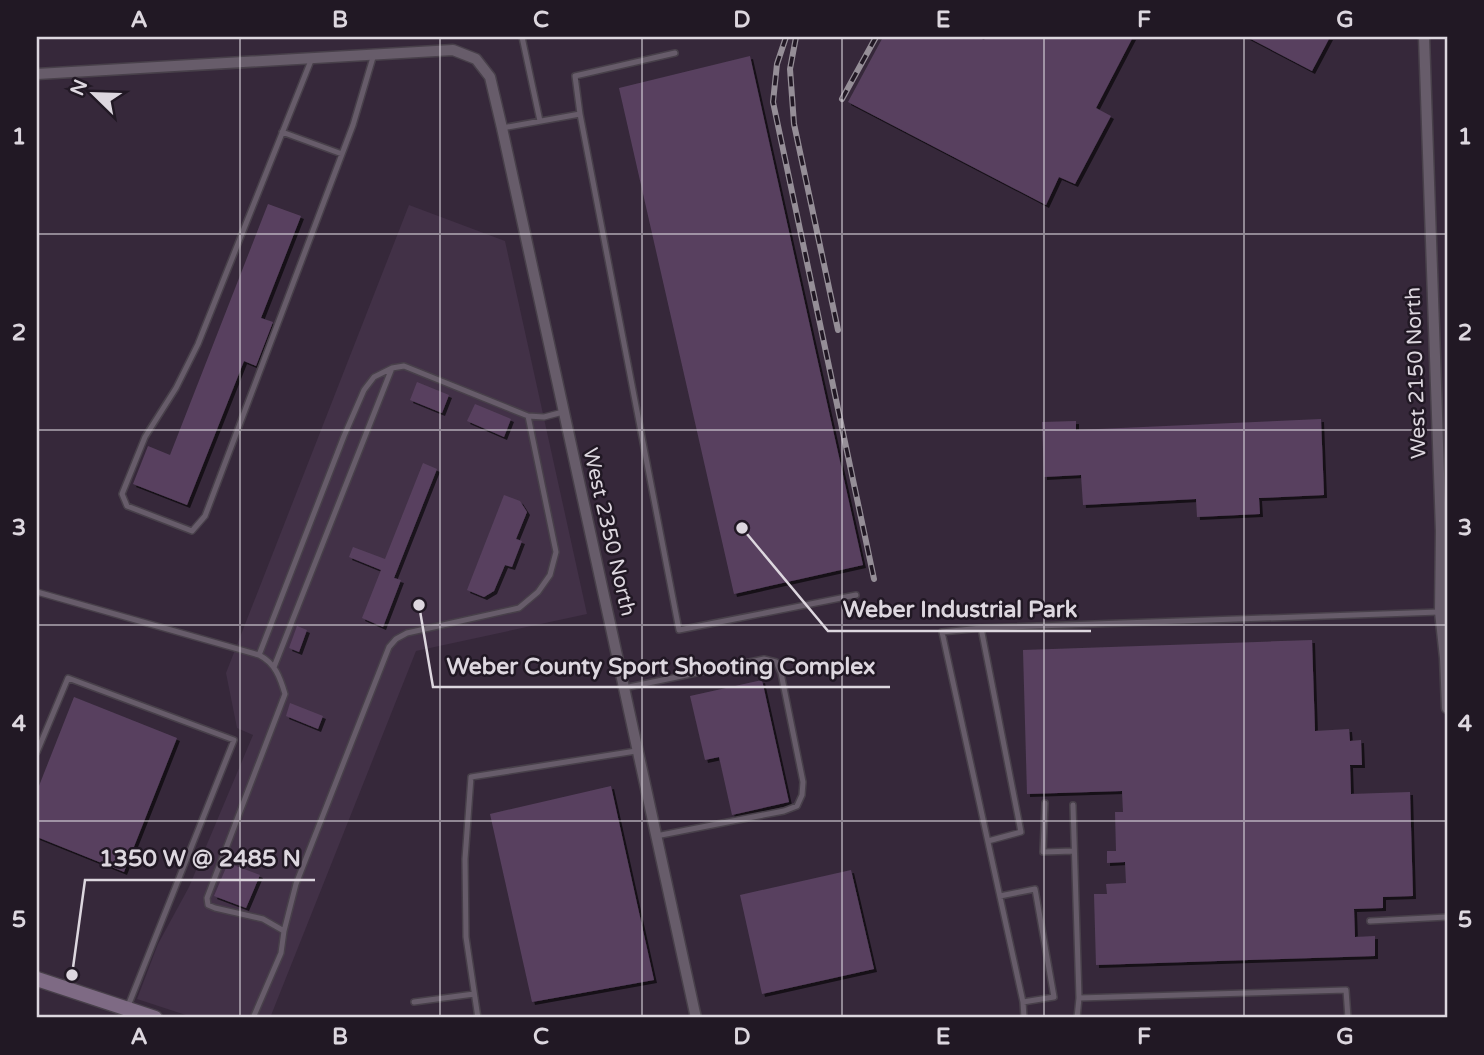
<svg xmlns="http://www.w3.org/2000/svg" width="1484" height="1055" font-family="'Varela Round',sans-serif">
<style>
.built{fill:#36283a}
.green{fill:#423147}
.building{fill:#58415f;filter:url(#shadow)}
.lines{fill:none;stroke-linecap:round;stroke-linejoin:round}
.lane-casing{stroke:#48404a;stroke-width:8}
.street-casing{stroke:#48404a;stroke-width:13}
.secondary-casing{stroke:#48404a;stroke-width:17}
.lane{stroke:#675c6a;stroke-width:5}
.street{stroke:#675c6a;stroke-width:10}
.secondary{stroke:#7e6a84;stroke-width:14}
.rail-casing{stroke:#958e97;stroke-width:6}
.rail{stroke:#211824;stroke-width:3.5;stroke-dasharray:10;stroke-linecap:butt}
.grid{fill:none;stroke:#ddd7df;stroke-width:2;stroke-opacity:0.55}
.labels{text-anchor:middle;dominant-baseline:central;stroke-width:5;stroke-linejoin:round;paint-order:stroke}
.street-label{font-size:21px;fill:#ddd7df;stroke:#211824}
.leader{fill:none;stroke:#ddd7df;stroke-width:2.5}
.callout-dot{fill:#ddd7df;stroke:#211824;stroke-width:2.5}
.callout-label{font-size:23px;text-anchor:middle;font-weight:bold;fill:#ddd7df;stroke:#211824;stroke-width:5;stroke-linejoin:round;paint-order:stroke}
.neatline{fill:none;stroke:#ddd7df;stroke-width:2.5}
.grid-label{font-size:23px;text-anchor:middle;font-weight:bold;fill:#ddd7df}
</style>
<defs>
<filter id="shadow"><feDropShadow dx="3" dy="3" stdDeviation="0" flood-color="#0009"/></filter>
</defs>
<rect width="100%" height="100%" fill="#2b222e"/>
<path class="built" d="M37,37H1447V1018H37Z"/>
<path class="green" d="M409,205L505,241L587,614L416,651L270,1018H195L137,999L158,944L189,887L253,735L237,728L226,673Z"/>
<path class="building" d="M883,37H977L984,40L986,37H1133L1096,108L1111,116L1075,184L1059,177L1046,205L848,102Z
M1247,37H1330L1312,71Z
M750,56L863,565L734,594L619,88Z
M268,204L301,216L261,318L273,322L256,366L244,361L187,505L133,484L148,446L170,455Z
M417,382L449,395L442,413L410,400Z
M475,404L511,419L504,437L467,421Z
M1321,419L1324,495L1259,498L1260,514L1197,517L1196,499L1083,505L1081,475L1044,477L1042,422L1076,421V430Z
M423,463L437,469L394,578L401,580L383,627L362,618L381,570L349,557L353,547L385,559Z
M504,495L520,501L527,512L516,539L522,541L512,567L505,565L494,591L484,597L467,590Z
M297,626L307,630L299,652L289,648Z
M1312,640L1315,731L1349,729L1350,741L1361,740L1362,765H1350L1351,794L1410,792L1413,896L1383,897V908L1354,909L1355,937L1375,936V956L1096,965L1094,894H1107L1106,884L1126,883L1125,862L1107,863V851H1116L1115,812H1123L1122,791L1027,794L1023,650Z
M762,680L789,802L732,815L719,757L705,760L690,696Z
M74,697L177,738L124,872L37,837V791Z
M290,703L323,716L318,729L286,716Z
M611,786L654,980L532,1002L490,814Z
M228,863L260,875L246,908L214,896Z
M851,870L874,969L762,994L740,895Z"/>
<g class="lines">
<g class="lane-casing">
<path id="lane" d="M522,37L540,121
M312,58L198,344L176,388L145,437L122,494L127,506L192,531L205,516L353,125L374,54
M580,114L575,76L675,53
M502,128L580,114L679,630L856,595
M282,132L342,154
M37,592L259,655C275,663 280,677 285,694L207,898L208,905L215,908L263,919L284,931L281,953L253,1018
M981,628L1439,612
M259,655L344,436L364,390L374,377L392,368
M274,667L392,368L404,366L528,416L544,417L563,412
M624,688L764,659L776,662L781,673L803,782L802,795L797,806L784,811L656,836
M37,752L68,678L234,740L128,1006
M1045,803L1043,852L1073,851
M1073,805L1079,998L1077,1018
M988,841L1021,832L981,628L942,632C969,755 996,879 1023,1002L1024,1018
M1000,896L1035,889L1054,997L1023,1002
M1370,921L1447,917
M284,931L296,884L389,647L396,639L407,633L519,608L538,592L550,575L556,552L528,416
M1079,998L1346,990L1348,1018
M414,1002L474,994
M478,1018L466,937L465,859L471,777L636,751"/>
</g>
<g class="street-casing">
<path id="street" d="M1424,37L1441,531L1440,612L1445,658L1447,708
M37,74L453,50L476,59L490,77L502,128L696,1018"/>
</g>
<g class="secondary-casing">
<path id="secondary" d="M37,979L155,1018"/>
</g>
<use href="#lane" class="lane"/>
<use href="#street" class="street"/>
<use href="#secondary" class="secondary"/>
<g class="rail-casing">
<path id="rail" d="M786,37L777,64L773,102L874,579
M796,37L790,69L794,124L838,330
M842,99L876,37"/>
</g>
<use href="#rail" class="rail"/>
</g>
<path class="grid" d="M240,37V1018M440,37V1018M642,37V1018M842,37V1018M1044,37V1018M1244,37V1018M37,234H1447M37,430H1447M37,625H1447M37,821H1447"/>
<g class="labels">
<g class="street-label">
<text transform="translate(1416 373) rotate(-92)">West 2150 North</text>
<text transform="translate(609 532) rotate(77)">West 2350 North</text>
</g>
</g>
<path class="leader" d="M742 528L828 631H1091M419 605L433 687H890M72 975L85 880H315"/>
<g class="callout-dot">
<circle cx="742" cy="528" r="7"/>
<circle cx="419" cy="605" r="7"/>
<circle cx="72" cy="975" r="7"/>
</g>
<g class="callout-label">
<text x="960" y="617">Weber Industrial Park</text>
<text x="661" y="674">Weber County Sport Shooting Complex</text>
<text x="200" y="866">1350 W @ 2485 N</text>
</g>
<rect width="1484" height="1055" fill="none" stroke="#211824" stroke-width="77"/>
<g transform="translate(94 94) rotate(293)" stroke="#211824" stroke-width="5" paint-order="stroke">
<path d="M0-5L12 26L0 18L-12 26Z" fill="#ddd7df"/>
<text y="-10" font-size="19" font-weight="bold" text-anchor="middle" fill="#ddd7df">N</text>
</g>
<rect x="38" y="38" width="1408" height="978" class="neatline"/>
<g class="grid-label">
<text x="139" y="27">A</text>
<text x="340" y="27">B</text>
<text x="541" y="27">C</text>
<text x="742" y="27">D</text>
<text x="943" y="27">E</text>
<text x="1144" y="27">F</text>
<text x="1345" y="27">G</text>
<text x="19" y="144">1</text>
<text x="1465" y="144">1</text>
<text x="19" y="340">2</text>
<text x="1465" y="340">2</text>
<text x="19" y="535">3</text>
<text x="1465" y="535">3</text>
<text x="19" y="731">4</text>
<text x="1465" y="731">4</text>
<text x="19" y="927">5</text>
<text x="1465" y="927">5</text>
<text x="139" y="1044">A</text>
<text x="340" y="1044">B</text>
<text x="541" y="1044">C</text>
<text x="742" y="1044">D</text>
<text x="943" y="1044">E</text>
<text x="1144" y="1044">F</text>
<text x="1345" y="1044">G</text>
</g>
</svg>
